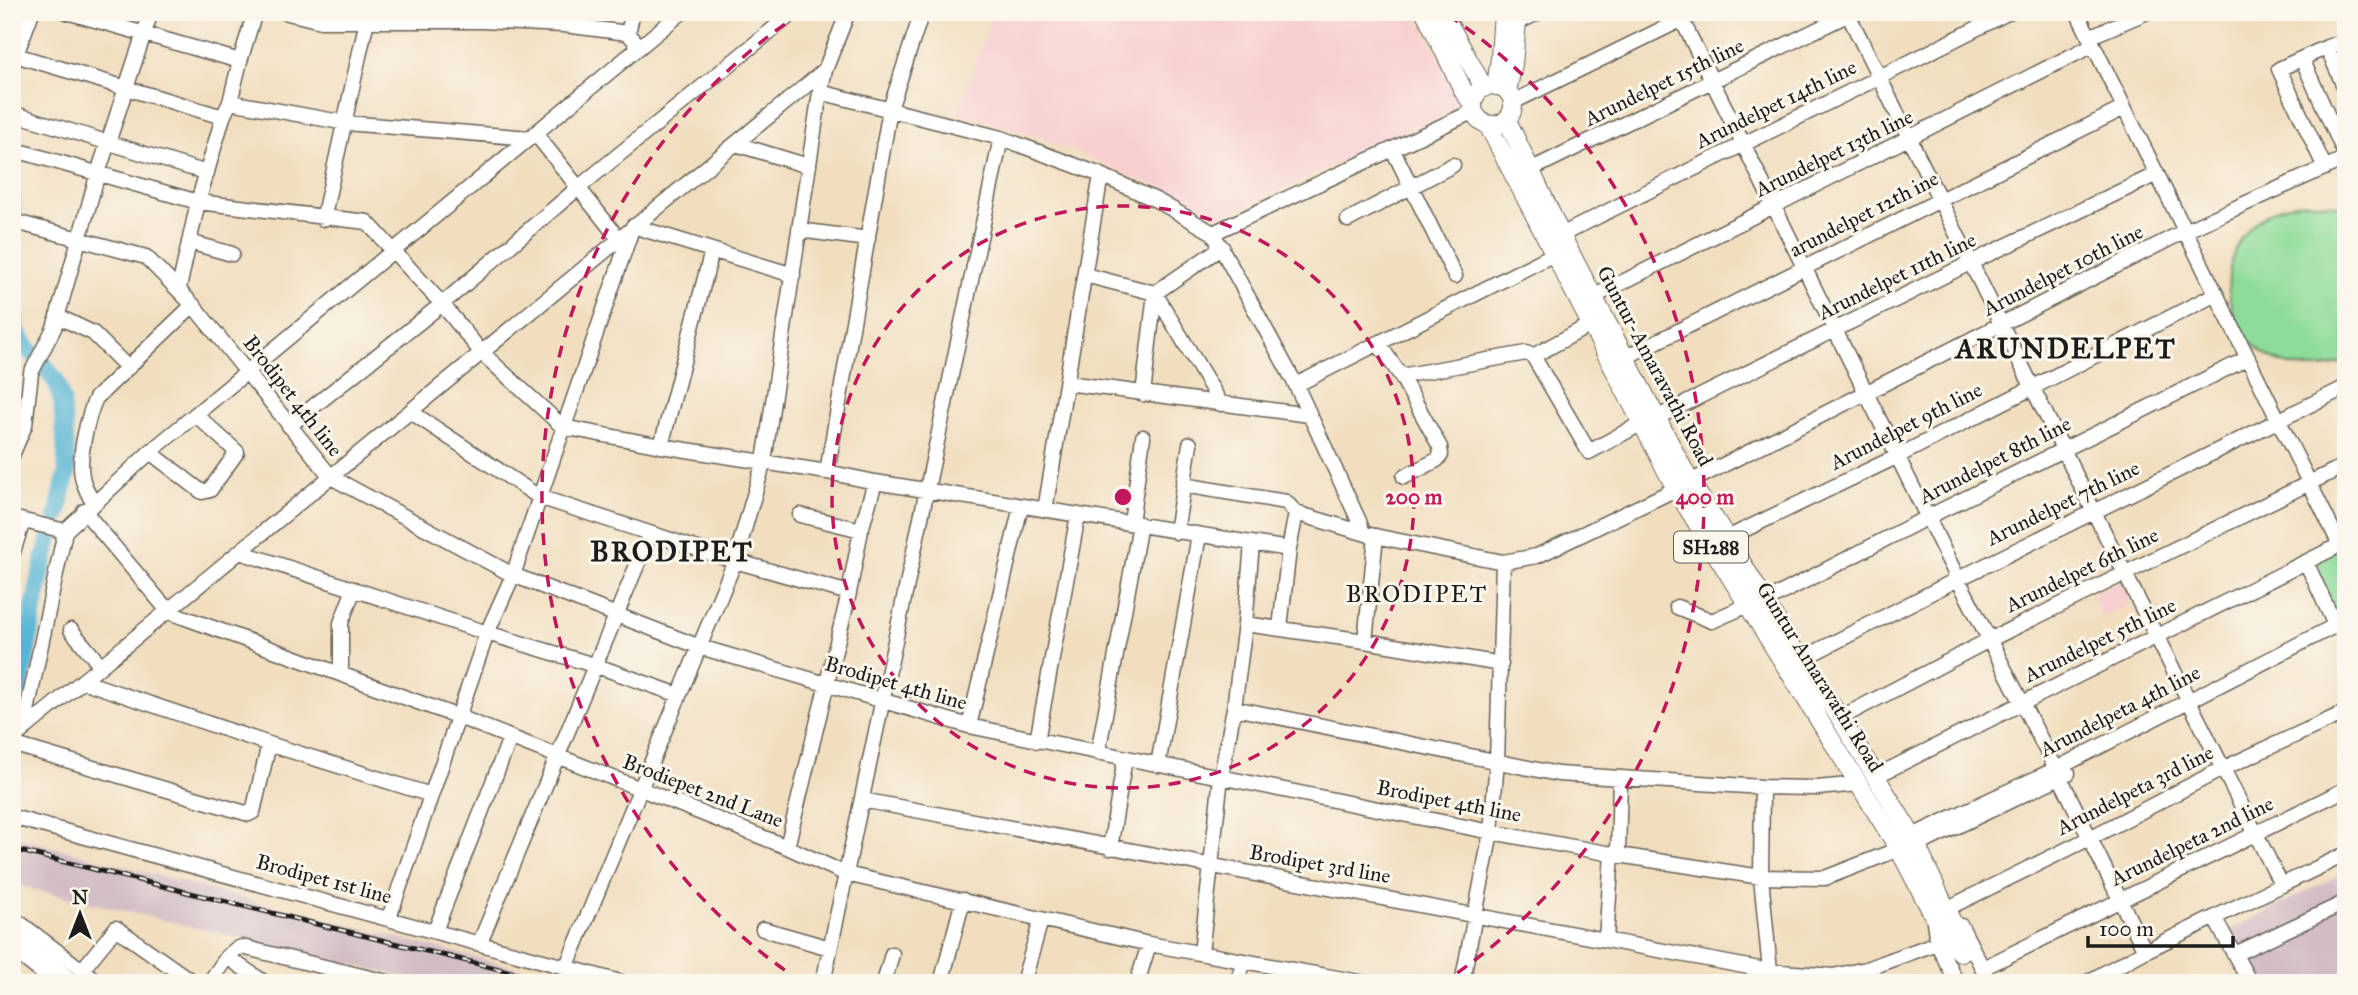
<svg xmlns="http://www.w3.org/2000/svg" width="2358" height="995" font-family="'IM FELL Great Primer',serif">
<style>
.built{fill:#f7cfd0}
.industrial{fill:#d2bdc5}
.green{fill:#8edc9a;stroke:#557c5b;stroke-width:2}
.lines{fill:none;stroke-linecap:round;stroke-linejoin:round}
.river{stroke:#57b5d5;stroke-width:18}
.minor-casing{stroke:#676055;stroke-width:17}
.major-casing{stroke:#676055;stroke-width:20}
.minor{stroke:#fff;stroke-width:14}
.major{stroke:#fff;stroke-width:18}
.rail-casing{stroke:#1c1c1c;stroke-width:5}
.rail{stroke:#fbf7ec;stroke-width:2.5;stroke-dasharray:8;stroke-linecap:butt}
.ring{fill:none;stroke:#c2185b;stroke-width:3.5;stroke-dasharray:12 9}
.labels{text-anchor:middle;dominant-baseline:central;stroke-width:6;stroke-linejoin:round;paint-order:stroke}
.shield{fill:#fbf7ec;stroke:#5f5e5a;stroke-width:2}
.shield-label{font-size:19px;font-weight:bold;fill:#1c1c1c}
.street-label{font-size:21px;fill:#1c1c1c;stroke:#fbf7ec}
.quarter-label{font-size:24px;letter-spacing:2px;fill:#1c1c1c;stroke:#fbf7ec}
.district-label{font-size:28px;font-weight:bold;letter-spacing:2px;fill:#1c1c1c;stroke:#fbf7ec}
.centre{fill:#c2185b;stroke:#fbf7ec;stroke-width:3.5}
.ring-label{font-size:21px;text-anchor:middle;font-weight:bold;fill:#c2185b;stroke:#fbf7ec;stroke-width:6;stroke-linejoin:round;paint-order:stroke}
</style>
<rect width="100%" height="100%" fill="#fbf7ec"/>
<filter id="ink" filterUnits="userSpaceOnUse"><feTurbulence type="fractalNoise" baseFrequency=".0143" numOctaves="2"/><feDisplacementMap in="SourceGraphic" scale="14" xChannelSelector="R" yChannelSelector="G"/><feConvolveMatrix kernelMatrix="1 2 1 2 8 2 1 2 1" color-interpolation-filters="sRGB"/></filter>
<filter id="wash" filterUnits="userSpaceOnUse"><feTurbulence type="fractalNoise" baseFrequency=".00686" numOctaves="4" result="noise"/><feDisplacementMap in="SourceGraphic" scale="28" xChannelSelector="R" yChannelSelector="G"/><feGaussianBlur stdDeviation="1.57" result="paint"/><feColorMatrix in="noise" values="0 0 0 0 0 0 0 0 0 0 0 0 0 0 0 0 0 1.4 0 .05"/><feComposite in="paint" operator="in"/></filter>
<g filter="url(#wash)">
<rect width="100%" height="100%" fill="#f1debf"/>
<path class="built" d="M993,12H1413L1467,104L1219,218L1195,204L1095,160L1019,130L958,114Z
M2120,581L2131,603L2102,618L2091,595Z"/>
<path class="industrial" d="M12,836L260,903L577,983H429L12,884Z
M2346,871V983H2245L2217,937Z"/>
<path class="green" d="M2305,202L2332,204L2346,209V361C2329,369 2311,370 2293,366C2216,349 2204,239 2279,208C2287,205 2297,204 2305,202Z
M2346,545V616L2336,621L2309,563Z"/>
<g class="lines">
<path class="river" d="M12,197V208
M12,274C14,305 8,329 32,353
M44,365L56,381L62,401L65,438L67,473L57,516
M12,714C30,657 32,596 50,538"/>
</g>
</g>
<g filter="url(#ink)">
<g class="lines">
<g class="minor-casing">
<path id="minor" d="M67,12L240,61
M284,12L321,21H482L564,25L628,33L639,46
M1678,12L1958,579L2056,769L2145,951
M1847,12L2094,512L2281,884
M2077,12L2340,545
M12,14L29,20
M1517,23L1539,12
M628,33L633,12
M2089,37L2147,12
M2327,47L2346,91
M12,54L223,117
M2302,59L2346,156
M13,63L32,12
M820,92L1001,138L1101,175L1158,201L1213,233L1296,385L1359,521L1363,533
M230,102L346,123L529,138
M1513,102L1697,12
M12,113L207,173
M535,133L619,239
M736,144L808,166
M12,149L198,202L367,222L442,304L482,353L563,427L661,446L827,472L875,482L1289,549L1296,513L1370,535L1503,562L1537,556L1676,489L2185,231L2346,158
M1393,150L1455,276
M2325,168L2279,69L2327,47L2346,41
M1530,170L1853,12
M323,219L367,20
M1348,220L1453,165
M12,221L146,257L193,305L331,477L513,575L700,647L969,726L1491,832L1612,854L1761,877L1825,878L1899,849
M799,230L868,239
M1213,233L1474,111
M1561,235C1710,159 1861,88 2009,12
M189,242L232,254
M1085,275L1155,293L1222,247
M179,288L198,202L223,117L230,102L240,61L255,12
M1593,297L2093,45
M57,316L93,333L128,368
M1378,343L1401,376
M1533,356L1589,452L1642,423
M1618,361L2124,108
M1067,383L1309,415
M1296,385L1554,254
M1143,394L1155,293L1221,404
M411,412L539,497L735,561L849,593
M1656,418L1970,263L2157,174
M289,426L442,304L578,188L789,16L791,12
M661,446L712,251
M150,452L202,492L210,490L237,452L196,415
M12,455L25,425L31,373L54,328L98,173L151,12
M827,472L890,109L922,12
M1404,477L1437,460L1441,455L1440,447L1401,376L1526,353L1533,356L1590,325
M1183,485L1286,502L1296,513
M93,503C89,495 83,485 82,476C78,457 88,415 96,398L193,305
M1045,510L1101,175
M84,511L169,612L459,717L787,847L846,874L1149,944L1365,983
M800,515L861,530
M12,518L65,531
M1131,523L1143,437
M1176,532L1190,444
M1727,538L1898,456L2216,294
M240,552L487,633L597,666L679,695
M12,555L23,521
M2306,562L2335,625
M1764,602L1928,517L2248,358
M1677,607L1712,621L1748,605
M1245,624L1365,641L1501,664
M1280,628L1289,549
M71,630L101,666
M1365,641L1376,536
M1800,660L1958,579L2346,387
M341,673V623L354,589
M82,681L269,744L431,795
M1234,708L1558,774L1762,787L1817,788L1859,784
M1840,718L1989,640L2346,465
M969,726L1021,506
M23,730L65,531L150,452L682,12
M12,739L825,70
M1037,741L1078,515
M12,744L249,814L253,812L269,744
M1098,753L1140,524
M1158,765L1199,535
M1874,777L2346,542
M1762,787L1761,877L1770,971L1765,983
M862,800L1770,971L1833,976L1866,969L1937,943L1934,922
M12,817L624,983
M1912,836L2056,769L2346,620
M1916,846L2068,773
M787,847L849,593L861,530L875,482
M1110,848L1125,758
M1618,855L1620,779
M1946,909L2090,838L2222,769L2346,712
M12,917L99,983
M389,918L487,633L513,575L633,226L793,275
M2215,919L2247,977L2237,983
M1961,926L1990,983
M763,929L830,948
M435,931L510,738
M12,933L75,983
M1606,939L1612,854
M480,942L650,534
M1937,943L1957,983
M12,949L55,983
M1201,953L1221,777L1234,708L1245,624L1252,544
M2235,954L2346,902
M227,957L236,949L242,947L391,983
M566,968L735,561L764,461L820,92L825,70L848,12
M1983,968L2346,789
M82,970L116,928L194,983
M209,983L227,957L265,983
M823,983L1001,138
M884,983L892,954
M941,983L963,900
M1023,983L1041,920
M1137,983L1149,944
M1237,983L1244,961
M1462,983L1491,832L1497,761L1503,562
M2086,983L2145,951L2346,854"/>
</g>
<g class="major-casing">
<path id="major" d="M1425,12L1464,92L1473,104
M1442,12L1484,88
M1473 105a20 20 0 1 1 40 0a20 20 0 1 1-40 0Z
M1496,86L1500,58L1503,12
M1507,91L1513,64L1518,12
M1507,120L1561,235L1690,482L1727,538L1800,660L1840,718L1912,836L1959,937L1961,952
M1488,125L1676,489L1899,849L1947,941L1961,952"/>
</g>
<use href="#minor" class="minor"/>
<use href="#major" class="major"/>
<g class="rail-casing">
<path id="rail" d="M12,849L556,983"/>
</g>
<use href="#rail" class="rail"/>
</g>
</g>
<g class="ring">
<circle cx="1123" cy="497" r="291"/>
<path d="M802 982A582 582 0 0 1 798 15M1448 15A582 582 0 0 1 1444 982"/>
</g>
<g class="labels">
<rect class="shield" x="1674" y="531.5" width="74" height="31" rx="5"/>
<g class="shield-label">
<text x="1711" y="547">SH288</text>
</g>
<g class="street-label">
<text transform="translate(1664 82) rotate(-26)">Arundelpet 15th line</text>
<text transform="translate(1776 104) rotate(-26)">Arundelpet 14th line</text>
<text transform="translate(1834 153) rotate(-26)">Arundelpet 13th line</text>
<text transform="translate(1864 214) rotate(-27)">arundelpet 12th ine</text>
<text transform="translate(2063 270) rotate(-27)">Arundelpet 10th line</text>
<text transform="translate(1897 276) rotate(-26)">Arundelpet 11th line</text>
<text transform="translate(1655 366) rotate(62)">Guntur-Amaravathi Road</text>
<text transform="translate(293 396) rotate(52)">Brodipet 4th line</text>
<text transform="translate(1906 426) rotate(-27)">Arundelpet 9th line</text>
<text transform="translate(1995 460) rotate(-27)">Arundelpet 8th line</text>
<text transform="translate(2063 503) rotate(-26)">Arundelpet 7th line</text>
<text transform="translate(2082 570) rotate(-26)">Arundelpet 6th line</text>
<text transform="translate(2100 640) rotate(-26)">Arundelpet 5th line</text>
<text transform="translate(1820 677) rotate(58)">Guntur Amaravathi Road</text>
<text transform="translate(896 683) rotate(16)">Brodipet 4th line</text>
<text transform="translate(2120 711) rotate(-27)">Arundelpeta 4th line</text>
<text transform="translate(2135 790) rotate(-27)">Arundelpeta 3rd line</text>
<text transform="translate(703 791) rotate(21)">Brodiepet 2nd Lane</text>
<text transform="translate(1449 801) rotate(11)">Brodipet 4th line</text>
<text transform="translate(2192 841) rotate(-26)">Arundelpeta 2nd line</text>
<text transform="translate(1320 864) rotate(10)">Brodipet 3rd line</text>
<text transform="translate(324 879) rotate(15)">Brodipet 1st line</text>
</g>
<g class="quarter-label">
<text x="1417" y="594">BRODIPET</text>
</g>
<g class="district-label">
<text x="2066" y="348">ARUNDELPET</text>
<text x="672" y="551">BRODIPET</text>
</g>
</g>
<circle cx="1123" cy="497" r="10" class="centre"/>
<g class="ring-label">
<text x="1414" y="504">200 m</text>
<text x="1705" y="504">400 m</text>
</g>
<rect width="2358" height="995" fill="none" stroke="#fbf7ec" stroke-width="42"/>
<g transform="translate(80 914)" stroke="#fbf7ec" stroke-width="5" paint-order="stroke">
<path d="M0-5L12 26L0 18L-12 26Z" fill="#1c1c1c"/>
<text y="-10" font-size="19" font-weight="bold" text-anchor="middle" fill="#1c1c1c">N</text>
</g>
<path d="M2088 936v10h145v-10" fill="none" stroke="#1c1c1c" stroke-width="3.5"/>
<text x="2099" y="936" font-size="21" fill="#1c1c1c" stroke="#fbf7ec" stroke-width="5" paint-order="stroke">100 m</text>
</svg>
